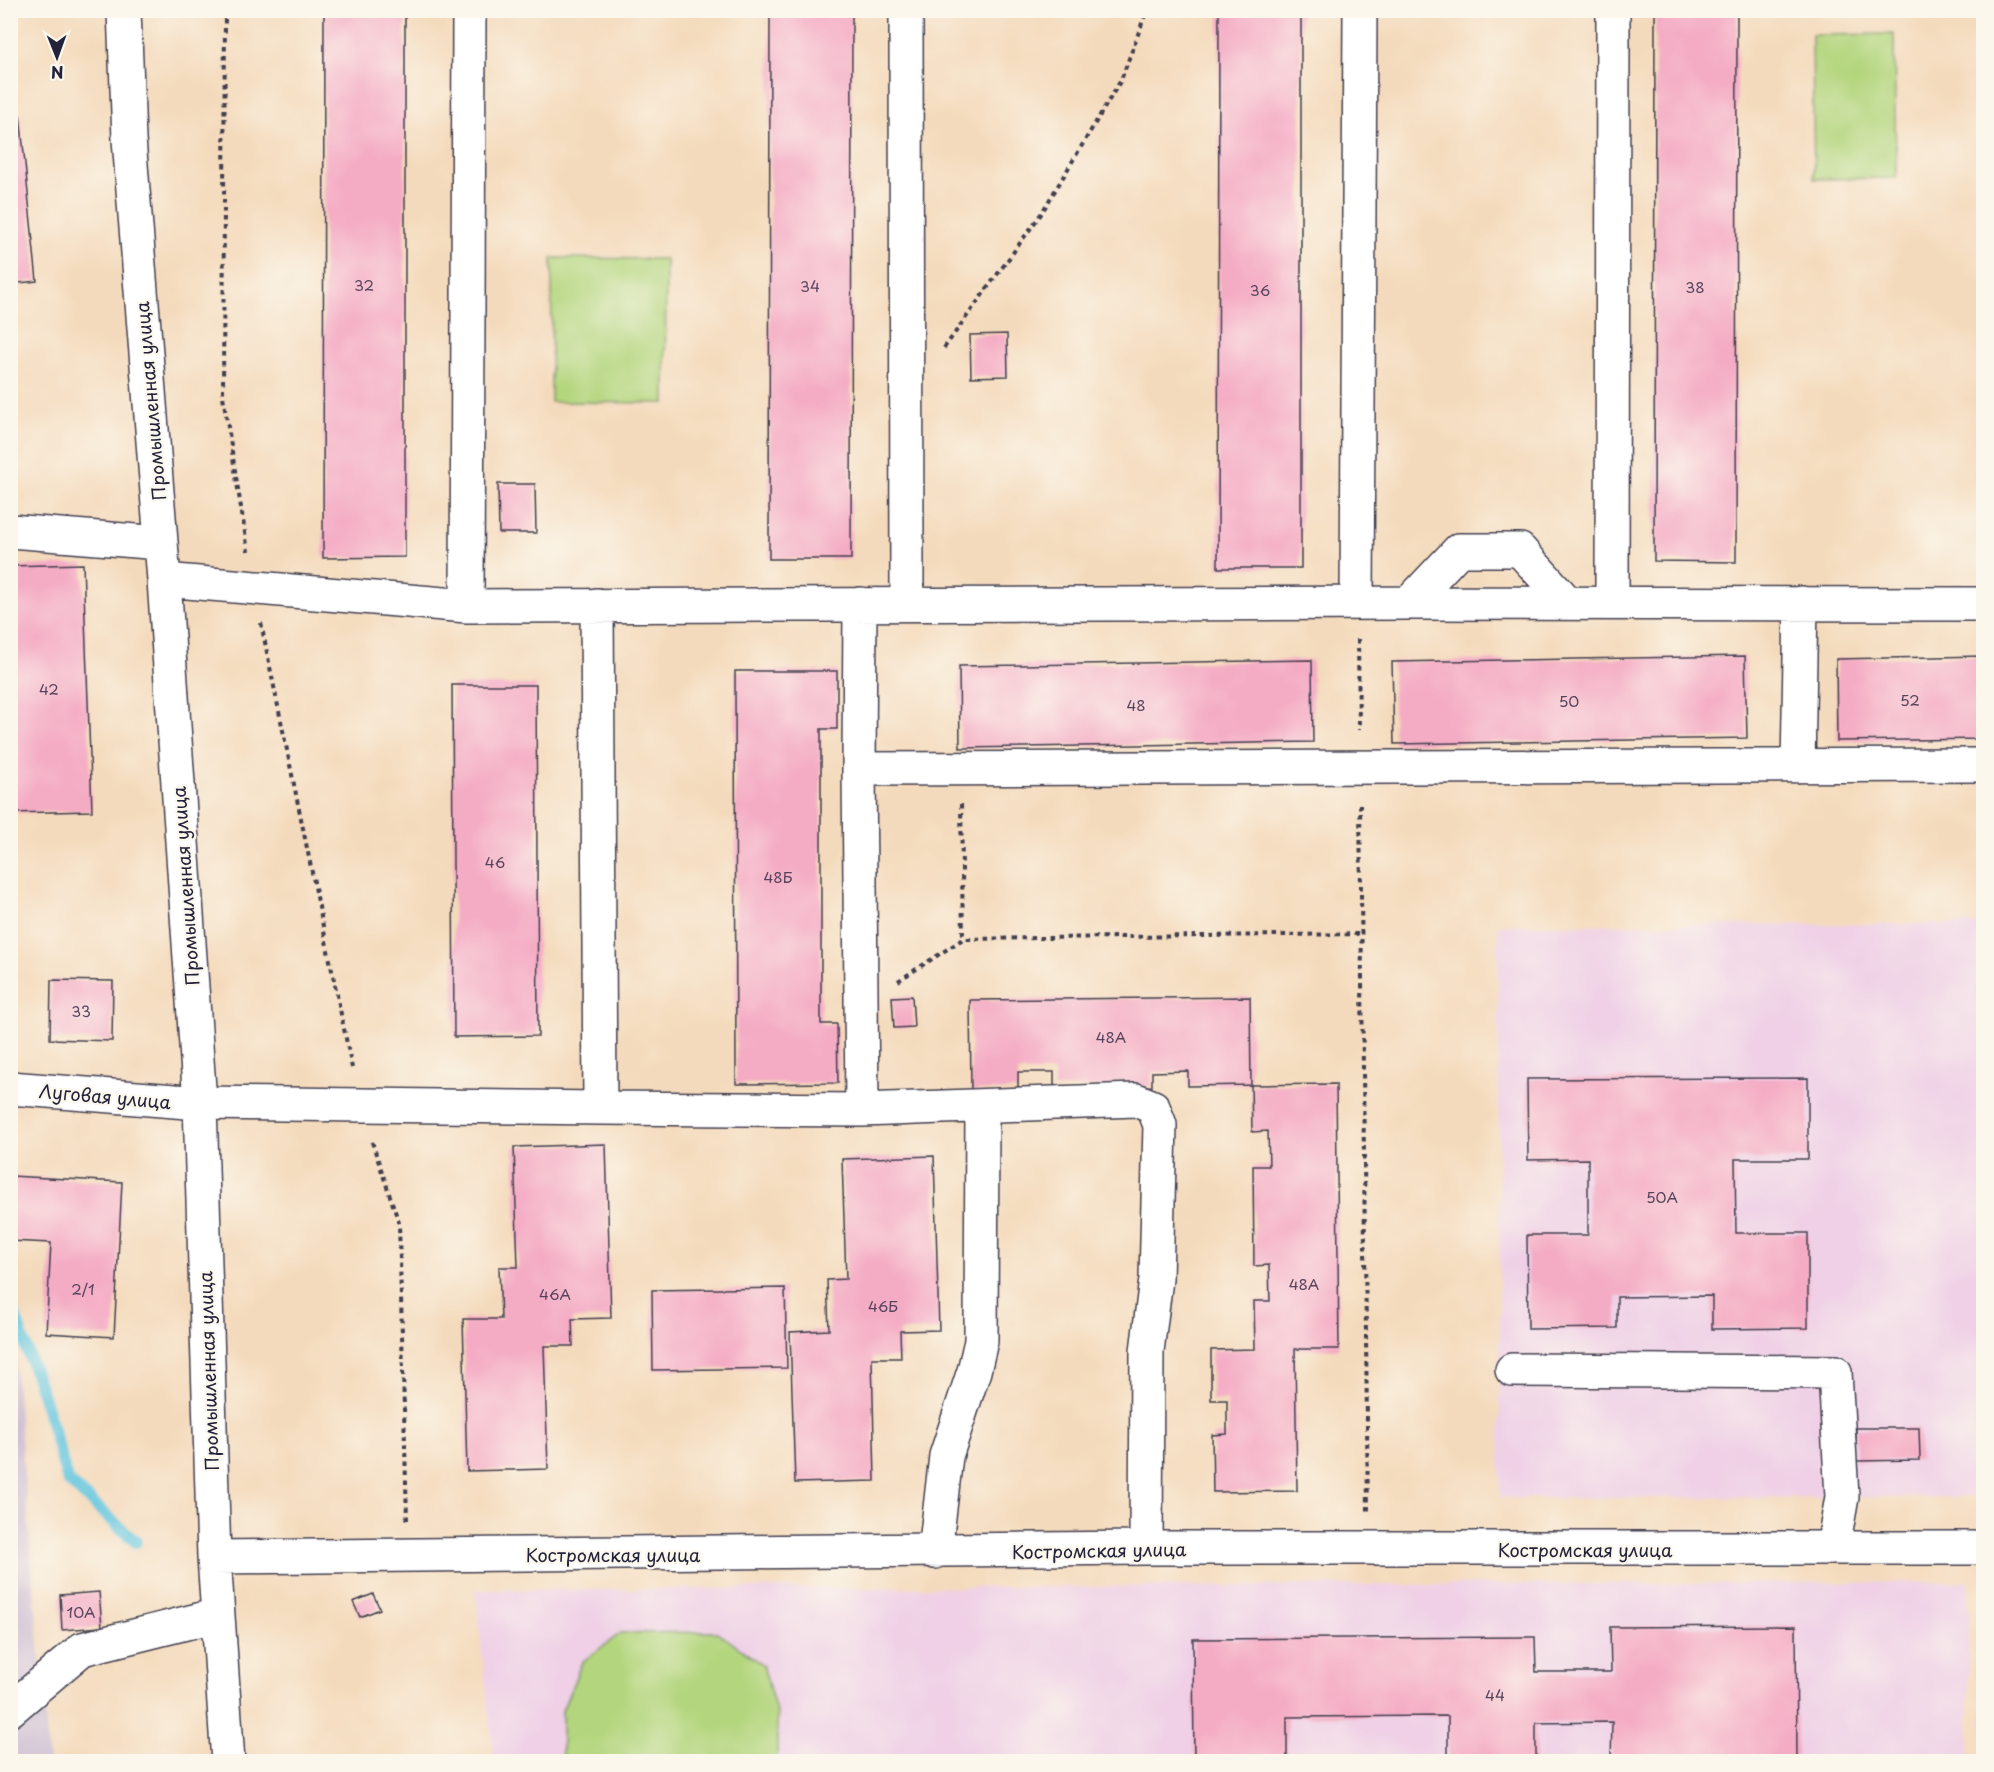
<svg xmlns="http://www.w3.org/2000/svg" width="1994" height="1772" font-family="'Playpen Sans',sans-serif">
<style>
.built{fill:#efd0e6}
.industrial{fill:#cdbed2}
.green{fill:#b3d57d;stroke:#6a7c5c;stroke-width:1.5}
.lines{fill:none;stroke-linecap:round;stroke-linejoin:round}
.stream{stroke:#60c5de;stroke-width:12}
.building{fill:#f4abc4}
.minor-casing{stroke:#423e4e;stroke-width:36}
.path{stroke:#423e4e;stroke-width:4;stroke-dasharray:4.5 4.5;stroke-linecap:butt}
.minor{stroke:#fff;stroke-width:33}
.labels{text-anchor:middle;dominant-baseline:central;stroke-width:4.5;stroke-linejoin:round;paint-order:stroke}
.number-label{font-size:15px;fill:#56445d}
.street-label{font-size:18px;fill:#22223b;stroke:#fbf7ec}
</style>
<rect width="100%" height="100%" fill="#fbf7ec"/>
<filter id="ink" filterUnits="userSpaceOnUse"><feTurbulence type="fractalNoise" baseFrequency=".0167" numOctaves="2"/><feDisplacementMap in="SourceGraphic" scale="12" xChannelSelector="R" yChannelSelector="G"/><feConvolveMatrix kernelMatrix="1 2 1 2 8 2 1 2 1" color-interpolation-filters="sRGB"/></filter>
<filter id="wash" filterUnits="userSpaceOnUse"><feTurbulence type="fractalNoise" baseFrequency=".008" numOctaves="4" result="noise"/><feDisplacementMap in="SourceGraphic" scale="24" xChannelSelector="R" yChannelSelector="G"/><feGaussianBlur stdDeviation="1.35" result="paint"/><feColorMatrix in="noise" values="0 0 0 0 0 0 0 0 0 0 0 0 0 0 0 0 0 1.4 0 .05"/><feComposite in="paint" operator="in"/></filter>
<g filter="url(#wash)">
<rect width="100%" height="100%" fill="#f4dabc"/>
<path class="built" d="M1983,924V1497L1500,1498L1498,925Z
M1968,1582L1969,1761H494L475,1590Z
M1980,1586H1984L1983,1762L1982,1761Z"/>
<path class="industrial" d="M10,1311L49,1761L11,1759Z"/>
<path class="green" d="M1894,34L1896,178L1814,179L1812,35Z
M552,258L666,259L665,403L551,402Z
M717,1632L763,1665L777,1715V1761H562V1711L582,1662L621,1633Z"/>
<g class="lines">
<path class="stream" d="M10,1301L45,1402L68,1481L136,1542"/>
</g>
<g id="blocks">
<path class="building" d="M324,10H405V557L323,558Z
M770,10H852L851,559H769Z
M1219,10H1301V568H1218Z
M1655,10H1737L1736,562L1654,561Z
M20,115L37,281L10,284V116Z
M1007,334L1008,376L971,377L970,335Z
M498,484H535L536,533H499Z
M83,564L92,811L10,813V566Z
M1745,656L1747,738L1394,744L1392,662Z
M1984,656V739L1837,741L1836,659Z
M1312,660L1313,742L960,748L959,666Z
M735,671H837V729H821V1024H837L838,1083L736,1084Z
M452,685H536L538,1036L454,1037Z
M10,913H15L12,966H10Z
M51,980L113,981L112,1041L50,1039Z
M912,996L914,1027L894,1028L892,997Z
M1250,997L1251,1085L1188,1086V1071L1152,1072V1086L1054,1088V1072H1018V1090L971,1091L970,1000Z
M1808,1078V1159H1735L1736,1233H1808V1328L1712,1329V1296L1617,1297V1328L1528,1329L1527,1235H1588V1159L1528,1160L1527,1079Z
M1336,1084L1339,1349H1295L1297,1491L1213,1492L1212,1435L1227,1434V1400H1211V1350L1255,1349L1254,1301H1270L1269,1265L1254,1266L1253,1166H1269L1268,1131L1252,1132L1251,1085Z
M606,1144L611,1318L572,1319L573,1346H544L548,1469L467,1471L463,1319H501L499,1267H518L514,1147Z
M934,1156L939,1330L900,1331L901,1358H872L875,1481L795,1483L790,1332L829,1330L827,1280L846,1279L842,1159Z
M10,1176L122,1182L114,1337L46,1333L51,1243L10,1241Z
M785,1288L787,1368L653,1370L652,1290Z
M1856,1428H1919L1920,1460L1856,1461Z
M99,1592L102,1627L62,1630L60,1595Z
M373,1594L380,1609L360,1617L353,1602Z
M1796,1626L1797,1762H1611L1612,1722L1536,1723V1762H1448V1716L1287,1717V1762H1194L1193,1639L1535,1637L1536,1672H1611L1610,1627Z"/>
</g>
</g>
<g filter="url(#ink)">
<use href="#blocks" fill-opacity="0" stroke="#423e4e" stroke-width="1.5"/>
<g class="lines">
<g class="minor-casing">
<path id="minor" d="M124,10L129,139L164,580L200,1103L214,1557L228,1762
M906,10L907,604
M10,531L161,543
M164,580L467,606L1409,603L1984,604
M1357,603L1360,10
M1409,603L1459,550H1520L1567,602
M1612,603L1613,10
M860,604L859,769L1984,765
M597,605L600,1108
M467,606L469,10
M1798,766L1801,603
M859,769L862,1110
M10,1088L200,1103L600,1108L862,1110L1136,1100L1153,1107L1160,1125L1156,1279L1147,1351L1146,1548
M1512,1370L1835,1372L1842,1497L1833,1548
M935,1552L946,1456L974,1371L981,1341L982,1107
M214,1557L1146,1548H1984
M10,1710L82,1649L218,1615"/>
</g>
<path class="path" d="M225,10L223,396L248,551
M944,348L1041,214L1121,80L1147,10
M261,623L352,1068
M1358,639L1359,730
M961,804L963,939
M1360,804L1368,1513
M898,981L963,939L1361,934
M372,1142L399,1223L407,1520"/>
<use href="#minor" class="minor"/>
</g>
</g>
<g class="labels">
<g class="number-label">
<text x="364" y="284">32</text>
<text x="810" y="285">34</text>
<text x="1695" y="286">38</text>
<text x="1260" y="289">36</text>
<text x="49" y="688">42</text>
<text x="1910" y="699">52</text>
<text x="1569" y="700">50</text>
<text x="1136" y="704">48</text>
<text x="495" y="861">46</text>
<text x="778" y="876">48Б</text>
<text x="81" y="1010">33</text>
<text x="1111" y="1036">48А</text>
<text x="1662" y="1196">50А</text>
<text x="1304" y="1283">48А</text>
<text x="83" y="1288">2/1</text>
<text x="555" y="1293">46А</text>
<text x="883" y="1305">46Б</text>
<text x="81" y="1611">10А</text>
<text x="1495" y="1694">44</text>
</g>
<g class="street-label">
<text transform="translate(150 401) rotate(-95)">Промышленная улица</text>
<text transform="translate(185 886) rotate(-94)">Промышленная улица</text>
<text transform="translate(105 1096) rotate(5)">Луговая улица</text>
<text transform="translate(208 1371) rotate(-92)">Промышленная улица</text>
<text x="1585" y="1549">Костромская улица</text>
<text transform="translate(1099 1550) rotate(-1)">Костромская улица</text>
<text x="613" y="1554">Костромская улица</text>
</g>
</g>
<rect width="1994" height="1772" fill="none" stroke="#fbf7ec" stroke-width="36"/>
<g transform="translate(57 57) rotate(179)" stroke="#fbf7ec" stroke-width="4.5" paint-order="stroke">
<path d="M0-4.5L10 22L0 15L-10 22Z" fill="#22223b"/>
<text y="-9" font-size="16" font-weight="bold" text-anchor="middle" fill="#22223b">N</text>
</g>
</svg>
